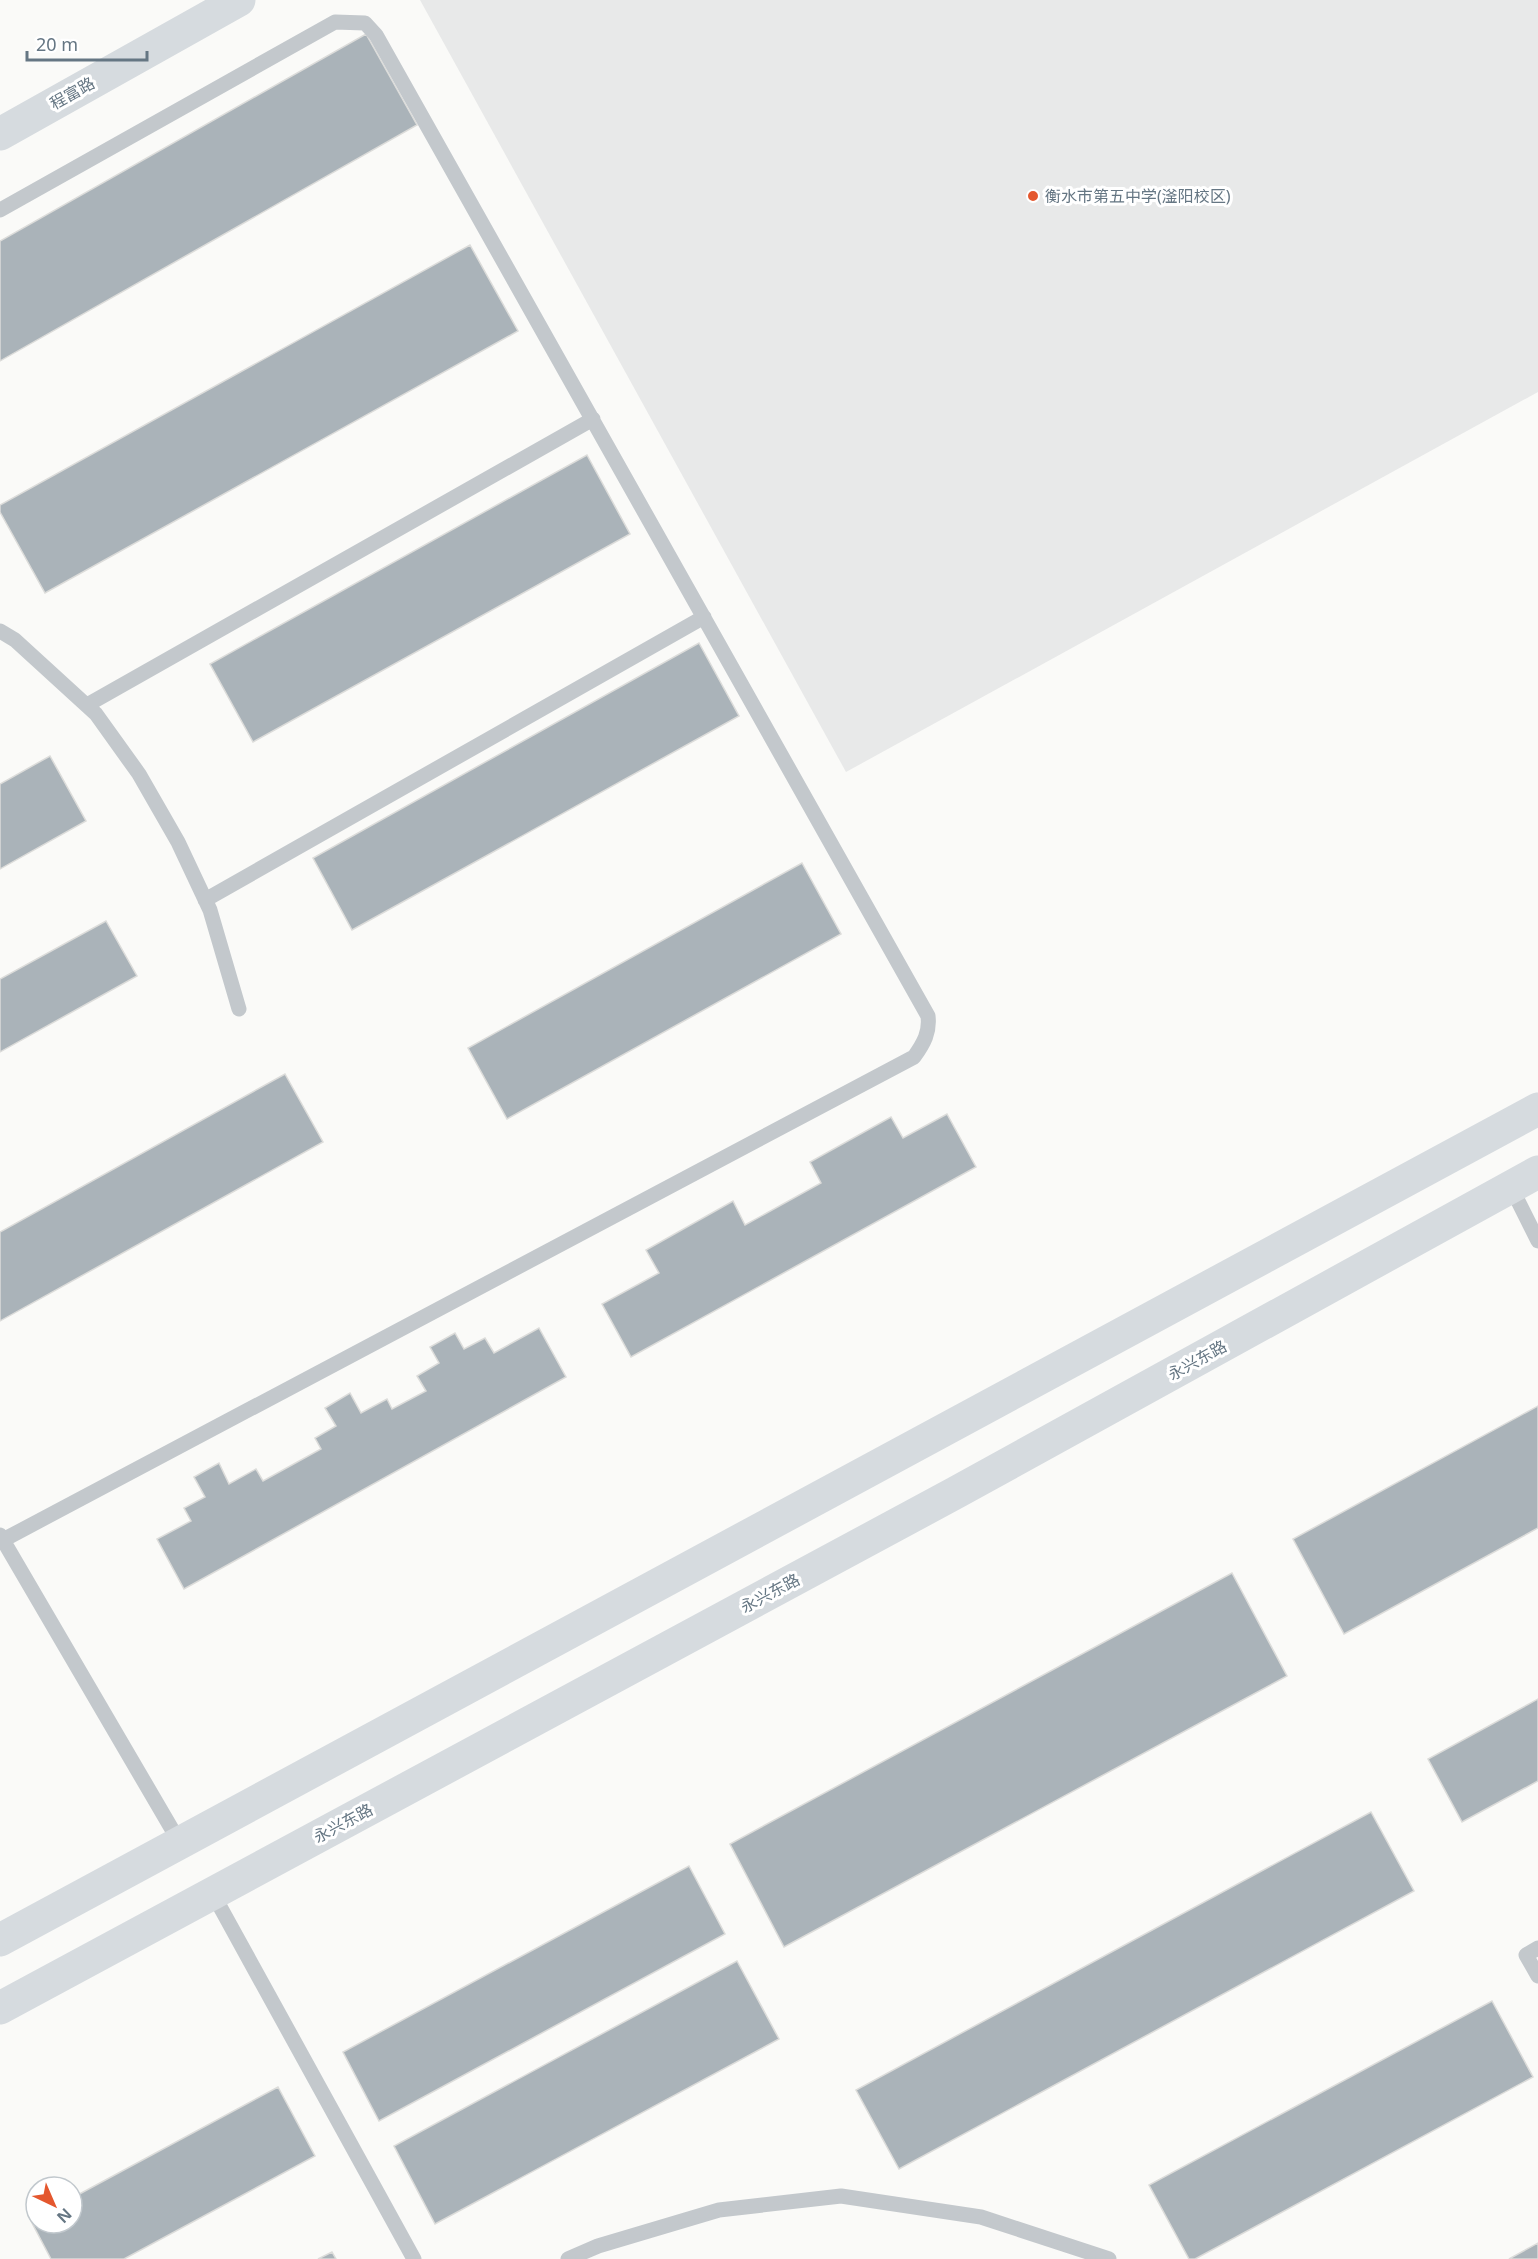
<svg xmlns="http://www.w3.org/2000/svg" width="1538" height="2259" font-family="'Noto Sans','Noto Sans SC',sans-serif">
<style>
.built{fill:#e8e9e9}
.building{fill:#aab3b9;stroke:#dcdcda;stroke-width:1.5}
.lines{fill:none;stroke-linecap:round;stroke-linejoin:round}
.lane{stroke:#c3c8cc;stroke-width:15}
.secondary{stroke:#d6dbdf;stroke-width:33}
.poi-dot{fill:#e4572e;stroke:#fff;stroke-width:2}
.labels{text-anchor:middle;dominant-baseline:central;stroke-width:6;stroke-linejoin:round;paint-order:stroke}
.street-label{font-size:16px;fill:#657683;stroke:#fff}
.poi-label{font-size:16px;fill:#657683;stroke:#fff;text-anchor:start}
</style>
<rect width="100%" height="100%" fill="#fafaf8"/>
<path class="built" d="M420,0H1538V392L846,772Z"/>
<path class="building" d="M366,34L417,125L0,361V241Z
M470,245L518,331L45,593L0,512V505Z
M587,455L630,534L253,742L210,664Z
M699,643L739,716L352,930L313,858Z
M50,756L86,821L0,869V784Z
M802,863L841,934L507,1119L468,1048Z
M106,921L137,976L0,1052V979Z
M285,1074L323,1142L0,1321V1232Z
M947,1114L976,1167L631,1357L602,1304L659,1273L646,1250L733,1201L745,1225L821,1183L810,1162L891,1117L903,1138Z
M539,1328L566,1377L184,1589L157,1539L191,1521L184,1508L205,1497L194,1477L219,1463L229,1484L256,1469L263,1481L321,1449L315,1438L336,1426L325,1408L350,1393L361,1413L387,1399L392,1409L426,1391L417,1376L439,1363L430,1347L455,1333L464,1349L485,1338L494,1353Z
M1538,1406V1528L1344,1634L1293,1539Z
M1232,1573L1287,1676L784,1947L730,1844Z
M1538,1699V1781L1462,1822L1428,1759Z
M1371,1812L1414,1891L899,2169L856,2090Z
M689,1866L725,1934L379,2121L343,2052Z
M737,1961L779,2039L435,2224L394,2146Z
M1492,2001L1533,2077L1195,2259H1189L1149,2185Z
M278,2087L315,2156L124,2259H51L31,2221L36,2218V2223H72V2198Z
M1538,2243V2259H1509Z
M332,2252L336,2259H318Z"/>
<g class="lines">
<path class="lane" d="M0,210L335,22L365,23L376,35L928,1016C930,1032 924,1043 914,1057L3,1540
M0,631L15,640L96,714L139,774L178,842L210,910L239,1009
M87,705L593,419
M205,900L704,617
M1511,1187L1538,1241
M0,1535L180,1843
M213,1894L414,2259
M1538,1948L1526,1955L1538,1976
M568,2259L598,2246L719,2210L841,2196L981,2217L1109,2259"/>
<path class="secondary" d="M0,134L239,0
M0,1940L1538,1109
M0,2008L955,1493L1538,1172"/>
</g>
<circle class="poi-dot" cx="1033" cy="196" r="6"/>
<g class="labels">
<g class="street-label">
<text transform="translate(72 93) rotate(-29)">程富路</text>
<text transform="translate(1197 1360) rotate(-29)">永兴东路</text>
<text transform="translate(770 1593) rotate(-28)">永兴东路</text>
<text transform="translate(343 1823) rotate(-28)">永兴东路</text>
</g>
<g class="poi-label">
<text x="1045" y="196">衡水市第五中学(滏阳校区)</text>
</g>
</g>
<g transform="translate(54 2205) rotate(136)"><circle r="28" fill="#ffffff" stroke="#c1c8cd" stroke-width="1.5"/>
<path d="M0-4.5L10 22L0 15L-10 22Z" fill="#e4572e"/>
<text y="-9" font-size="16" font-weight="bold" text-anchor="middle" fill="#657683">N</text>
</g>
<path d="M27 51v9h120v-9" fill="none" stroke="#657683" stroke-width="3"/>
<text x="36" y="51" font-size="18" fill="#657683" stroke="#ffffff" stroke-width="4.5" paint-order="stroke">20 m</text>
</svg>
